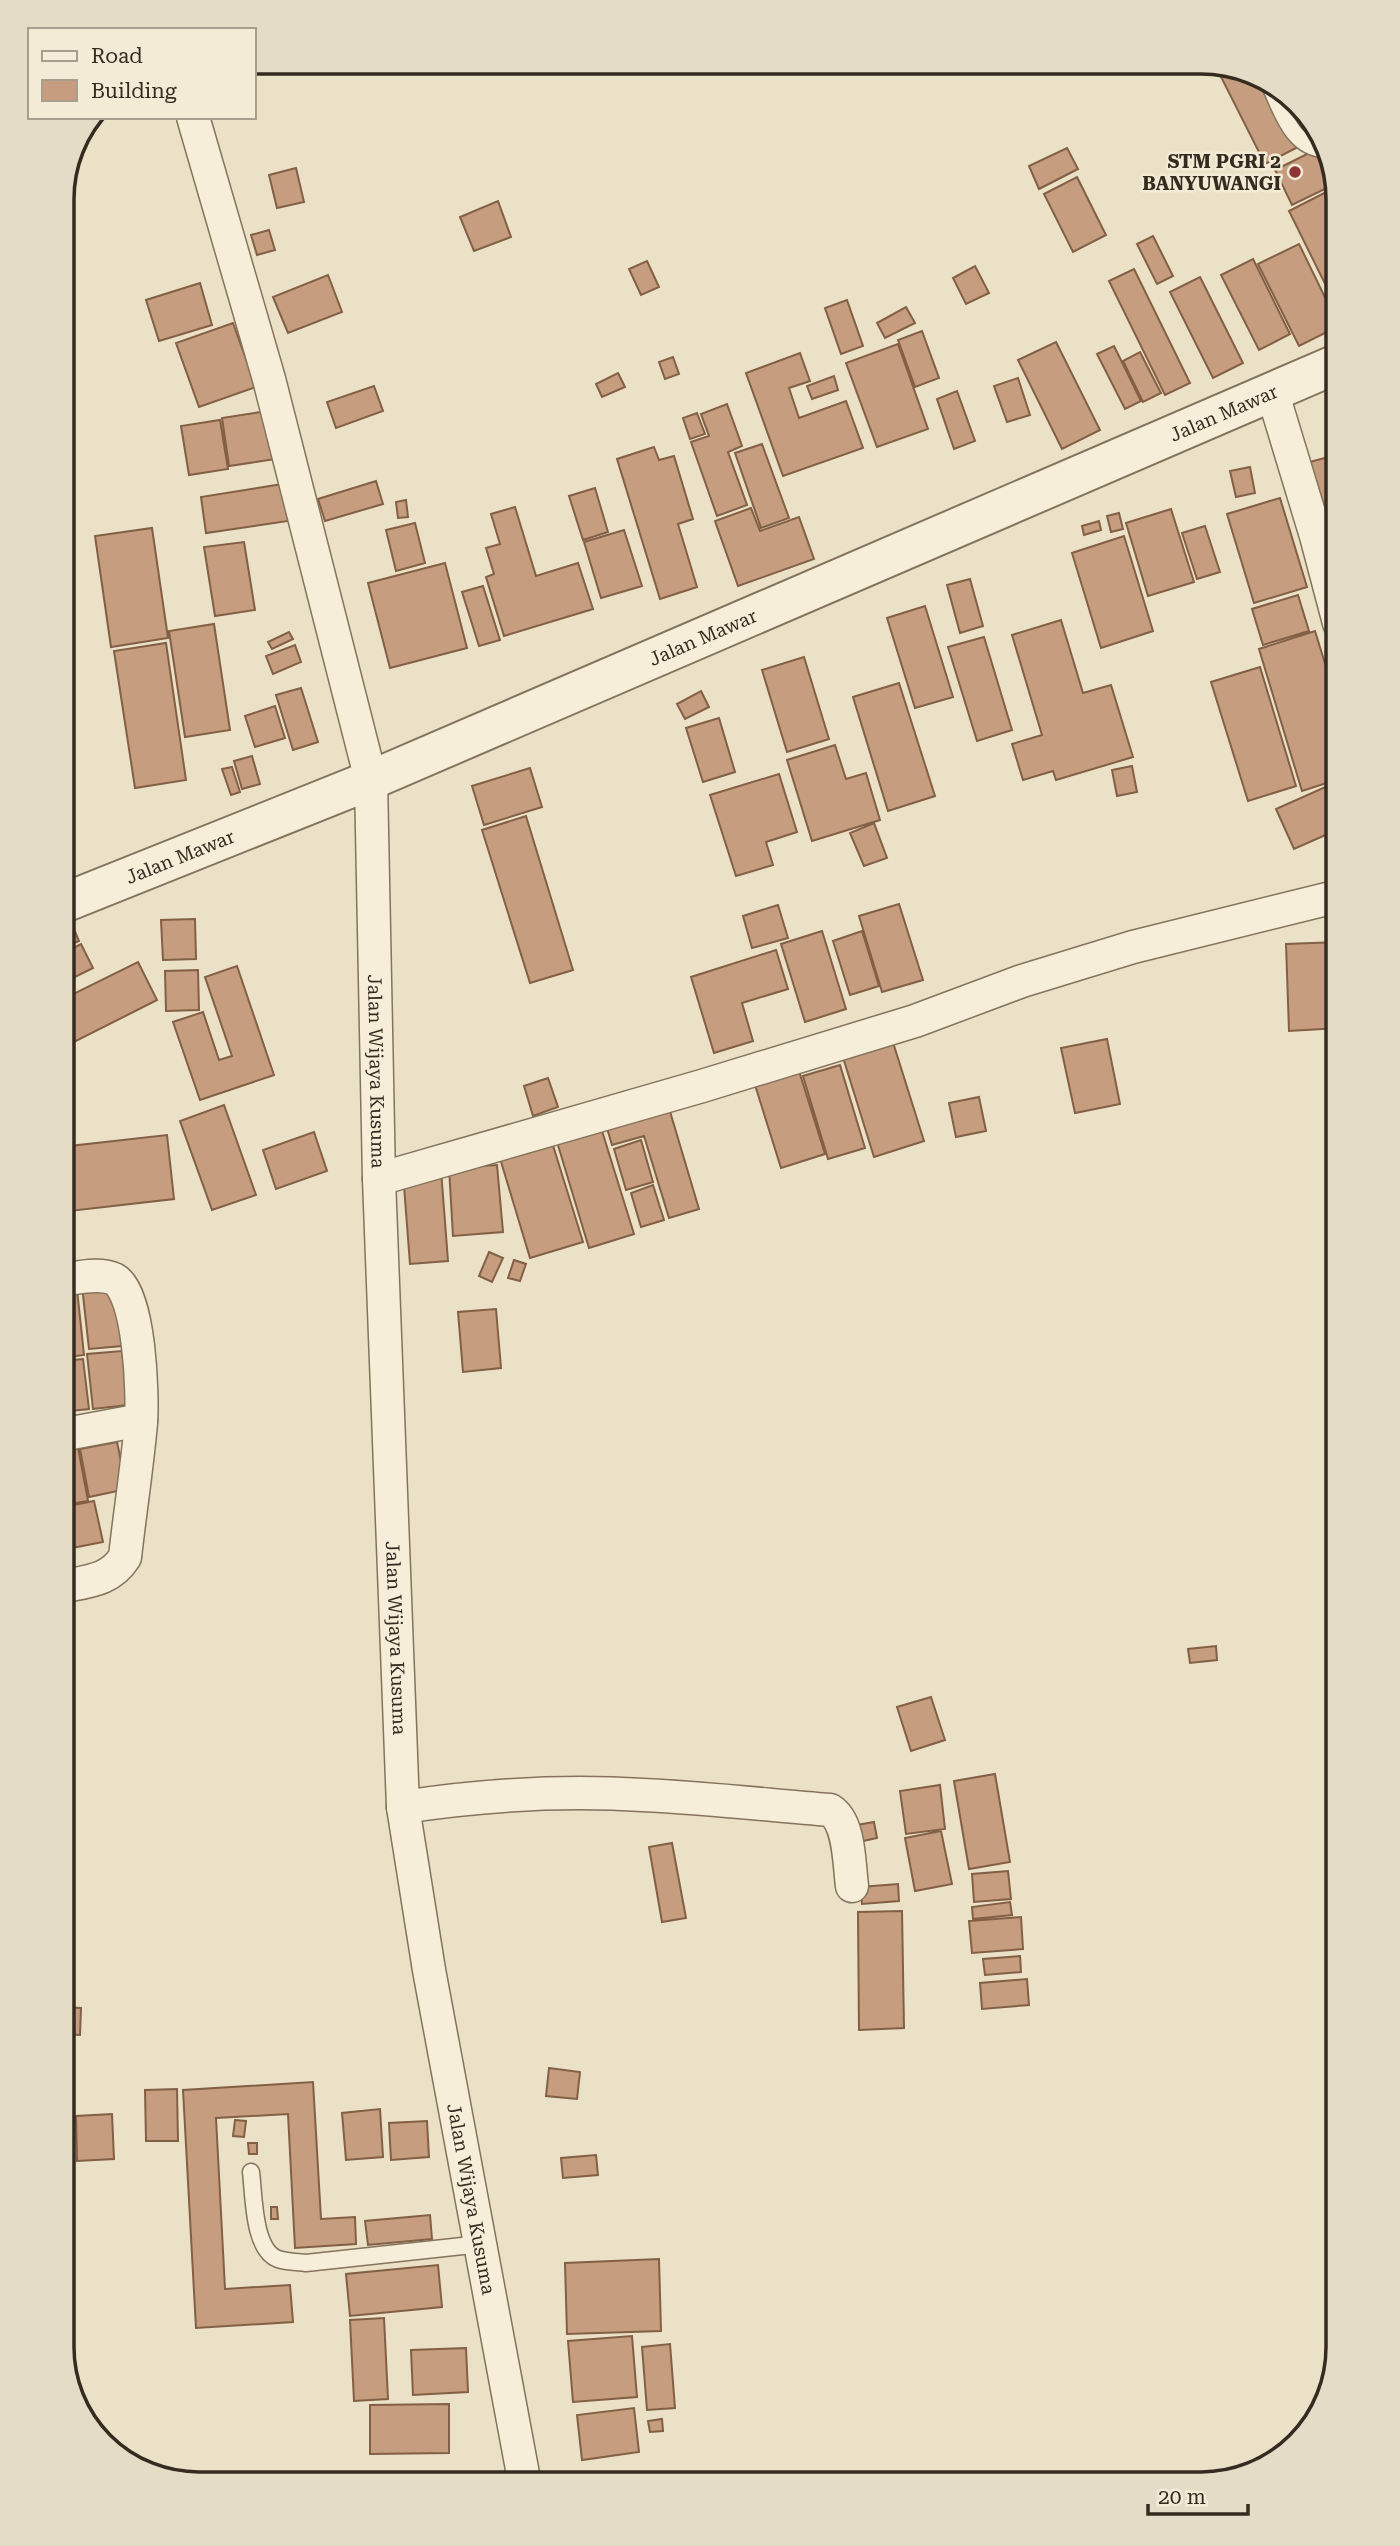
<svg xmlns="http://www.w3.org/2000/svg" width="1400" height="2546" font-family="'Roboto Serif',serif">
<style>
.building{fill:#c69e7f;stroke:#825f45;stroke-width:2}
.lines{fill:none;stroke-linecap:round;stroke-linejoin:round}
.service-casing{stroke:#84735d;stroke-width:19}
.minor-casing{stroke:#84735d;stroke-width:35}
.tertiary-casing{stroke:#84735d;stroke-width:42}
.service{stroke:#f6eed8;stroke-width:16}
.minor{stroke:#f6eed8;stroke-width:32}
.tertiary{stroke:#f6eed8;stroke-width:38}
.poi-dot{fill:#8f3432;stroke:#f3ebd5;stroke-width:2.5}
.labels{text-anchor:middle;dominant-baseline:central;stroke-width:5;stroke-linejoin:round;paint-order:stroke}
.poi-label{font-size:19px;font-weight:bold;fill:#362b20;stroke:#f3ebd5;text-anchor:end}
.street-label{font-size:19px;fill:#362b20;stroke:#f3ebd5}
.rim{fill:none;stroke:#362b20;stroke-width:3.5}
</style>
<rect width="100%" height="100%" fill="#ebe1c6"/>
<path class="building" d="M1214,63L1265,80L1298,147L1265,164Z
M1067,148L1078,169L1039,189L1029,166Z
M1317,149L1335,184L1292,205L1275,170Z
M296,168L304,202L277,208L269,175Z
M1077,177L1106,235L1073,252L1044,194Z
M1336,187L1339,199L1338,310L1289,211Z
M498,201L511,237L474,251L460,217Z
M269,230L275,250L257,255L251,235Z
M1153,236L1173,276L1157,284L1137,244Z
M1299,244L1339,326L1299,346L1258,264Z
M1253,259L1290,334L1259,350L1221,275Z
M647,261L659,287L641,295L629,269Z
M975,266L989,293L966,304L953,278Z
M1134,269L1190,383L1165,395L1109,281Z
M328,275L342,312L288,333L273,297Z
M1200,277L1243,363L1213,378L1170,292Z
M200,283L212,325L159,341L146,300Z
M847,300L863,346L841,354L825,308Z
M906,307L915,323L885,338L877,323Z
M233,323L256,387L199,407L176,343Z
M922,331L939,378L915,387L898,340Z
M1056,342L1100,430L1062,449L1018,360Z
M898,344L928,429L877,447L846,363Z
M1114,346L1141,401L1125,409L1097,354Z
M1140,352L1161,393L1143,402L1123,361Z
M800,353L810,381L789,388L799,418L846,401L863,448L783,476L746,373Z
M673,357L679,374L665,379L659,362Z
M618,373L625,387L602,397L596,384Z
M834,376L838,390L812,399L807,386Z
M1018,378L1030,415L1007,422L994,386Z
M374,386L383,411L336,428L327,402Z
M957,391L975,441L954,449L937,399Z
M727,404L742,446L728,452L747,505L717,516L691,442L709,436L701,414Z
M274,410L282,458L229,466L222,418Z
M697,413L705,434L690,439L683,418Z
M220,420L228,469L189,475L181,426Z
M762,444L789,518L761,528L735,453Z
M654,447L659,460L674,456L693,519L678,524L697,587L660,599L617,459Z
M1339,454V525L1328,529L1310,462Z
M1250,467L1255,493L1236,497L1230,471Z
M376,481L383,504L325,521L318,499Z
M283,484L288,521L206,533L201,497Z
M595,488L608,532L583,540L569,496Z
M1280,498L1307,587L1254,603L1227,514Z
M406,500L408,517L398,518L396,502Z
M515,507L536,576L578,563L593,609L504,636L486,577L494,574L486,548L500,544L491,514Z
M751,508L760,531L799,517L814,559L738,586L715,521Z
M1171,509L1194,582L1148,596L1126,523Z
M1119,513L1123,529L1111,532L1107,516Z
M1099,521L1101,530L1084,535L1082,526Z
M415,523L425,563L396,571L386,530Z
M1205,526L1220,572L1197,579L1182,533Z
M152,528L168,638L111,647L95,536Z
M624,530L642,586L601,598L584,542Z
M1339,533V564L1324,538Z
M1124,536L1153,631L1101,648L1072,553Z
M244,542L255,610L215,616L204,547Z
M445,563L467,648L390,668L368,583Z
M970,579L983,626L960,633L947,585Z
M483,586L500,640L479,646L462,592Z
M1298,595L1309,631L1263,645L1252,609Z
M925,606L953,697L915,708L887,618Z
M1061,620L1083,693L1111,685L1133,757L1056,780L1053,771L1023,780L1012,744L1042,735L1012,635Z
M214,624L230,730L185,737L169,631Z
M1315,631L1339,709V779L1302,791L1259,649Z
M289,632L293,639L272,649L268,642Z
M984,637L1012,730L977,741L948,647Z
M166,643L186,780L135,788L114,651Z
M295,645L301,662L273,674L266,656Z
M804,657L829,739L787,752L762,670Z
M1260,667L1296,786L1248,801L1211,682Z
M899,683L935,796L888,811L853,697Z
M301,688L318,742L293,750L276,695Z
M701,691L709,707L685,719L677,704Z
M275,706L285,738L255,747L245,716Z
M719,718L735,772L703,782L686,728Z
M835,745L846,779L866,773L880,820L812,841L787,760Z
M252,756L260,784L242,789L234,761Z
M1132,766L1137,792L1117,796L1112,770Z
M232,767L240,792L231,795L222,769Z
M530,768L542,807L484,825L472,786Z
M779,774L797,832L766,842L773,865L736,876L710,795Z
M1332,784L1339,800V829L1294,849L1276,809Z
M526,816L573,970L530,983L482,830Z
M874,823L887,858L864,866L850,833Z
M899,904L923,980L882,992L859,916Z
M778,905L788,938L752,948L743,916Z
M195,919L196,959L163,960L161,920Z
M71,922L79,941L61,949V926Z
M822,931L846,1009L805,1022L781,944Z
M862,931L879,986L850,995L833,941Z
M1339,942V1028L1289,1031L1286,944Z
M81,944L93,968L61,984V954Z
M776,950L788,989L742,1003L753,1041L714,1053L691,977Z
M138,962L157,1000L74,1042L61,1016V1000Z
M237,966L274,1075L200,1100L173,1022L203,1012L219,1060L232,1056L205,977Z
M198,970L199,1010L166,1011L165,971Z
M891,1036L924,1141L874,1157L841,1051Z
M1107,1039L1120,1104L1075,1113L1061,1048Z
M840,1065L865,1148L828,1159L803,1076Z
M799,1071L825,1154L781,1168L755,1085Z
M548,1078L558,1107L533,1116L524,1086Z
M979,1097L986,1131L956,1137L949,1103Z
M666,1098L699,1209L669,1218L644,1136L612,1145L604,1118Z
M224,1105L256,1195L212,1210L180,1121Z
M598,1118L634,1234L589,1248L554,1132Z
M314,1132L327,1171L276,1189L263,1150Z
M167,1135L174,1199L61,1212V1147Z
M551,1139L583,1242L530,1258L499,1155Z
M641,1140L653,1182L626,1190L614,1149Z
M497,1165L503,1232L453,1236L449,1168Z
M441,1170L448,1261L410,1264L403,1173Z
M653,1185L664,1220L641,1227L631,1193Z
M489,1252L503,1258L492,1282L479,1276Z
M514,1260L526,1264L520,1281L508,1278Z
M115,1282L122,1346L89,1349L82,1286Z
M77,1289L84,1355L61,1358V1290Z
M496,1309L501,1368L463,1372L458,1312Z
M122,1351L128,1405L93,1409L87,1354Z
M83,1359L89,1409L61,1412V1361Z
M77,1442L88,1501L63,1505L61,1445Z
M117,1442L127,1489L89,1497L80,1449Z
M94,1501L103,1542L72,1548L63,1507Z
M61,1507L73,1564L61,1566Z
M1216,1646L1217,1660L1190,1663L1188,1649Z
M931,1697L945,1740L911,1751L897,1707Z
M995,1774L1010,1862L969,1869L954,1781Z
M940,1785L945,1829L906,1834L900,1791Z
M874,1822L877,1838L854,1843L851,1826Z
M941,1831L952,1884L915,1891L905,1838Z
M672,1843L686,1918L662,1922L649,1847Z
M1008,1871L1011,1899L974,1902L972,1874Z
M898,1884L899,1901L862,1904L860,1887Z
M1010,1902L1012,1915L973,1919L972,1907Z
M902,1911L904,2028L859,2030L858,1912Z
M1021,1917L1023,1949L972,1953L969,1921Z
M1020,1956L1021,1972L985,1975L983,1959Z
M1027,1979L1029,2005L982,2009L980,1983Z
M61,2007L81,2008L80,2035L61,2034Z
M549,2068L580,2072L577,2099L546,2096Z
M313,2082L321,2219L355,2217L356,2244L295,2248L288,2114L216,2118L225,2289L290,2285L293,2322L196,2328L183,2090Z
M177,2089L178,2141H146L145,2090Z
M380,2109L383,2157L346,2160L342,2113Z
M112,2114L114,2159L77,2161L76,2116Z
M61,2120H69L72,2187L61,2188Z
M235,2120L246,2121L244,2137L233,2136Z
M427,2121L429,2157L391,2160L389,2123Z
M248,2143H257V2154H249Z
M596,2155L598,2175L563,2178L561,2158Z
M271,2207H277L278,2219H271Z
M430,2215L432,2239L368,2245L365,2221Z
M659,2259L661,2331L567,2334L565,2263Z
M438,2265L442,2307L350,2316L346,2274Z
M384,2318L388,2399L354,2401L350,2320Z
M632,2336L637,2397L573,2402L568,2341Z
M670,2344L675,2408L647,2410L642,2347Z
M466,2348L468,2392L413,2395L411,2350Z
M449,2404V2453L370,2454V2405Z
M634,2408L639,2452L582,2460L577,2415Z
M662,2419L663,2431L650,2432L648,2421Z"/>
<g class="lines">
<g class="service-casing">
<path id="service" d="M1268,81C1281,109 1292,151 1329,149
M251,2172C254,2195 253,2250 278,2259C286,2262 298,2262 306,2263L481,2244"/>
</g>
<g class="minor-casing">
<g id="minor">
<path id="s1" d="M193,117L269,379L371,780L379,1179L403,1807L429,1970L525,2485"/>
<path d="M1272,391L1316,536L1339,623"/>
<path d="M379,1179L702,1086L915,1021L1022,981L1133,947L1339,896"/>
<path d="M61,1435L141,1420"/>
<path d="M61,1587C88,1581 110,1581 125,1557C130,1512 137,1468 141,1423C143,1396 140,1292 114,1279C99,1272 77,1278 61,1280"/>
<path d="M403,1807C482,1795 563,1790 643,1795C706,1798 768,1805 830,1810C850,1822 849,1864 852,1886"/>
</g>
</g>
<g class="tertiary-casing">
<g id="tertiary">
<path id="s2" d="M61,904L371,780L1339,363"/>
</g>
</g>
<use href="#service" class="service"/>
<use href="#minor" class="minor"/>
<use href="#tertiary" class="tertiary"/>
</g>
<circle class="poi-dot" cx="1295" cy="172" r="7"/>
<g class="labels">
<g class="poi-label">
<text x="1281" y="161">STM PGRI 2<tspan x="1281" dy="22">BANYUWANGI</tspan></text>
</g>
<g class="street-label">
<text stroke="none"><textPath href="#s2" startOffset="1262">Jalan Mawar</textPath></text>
<text stroke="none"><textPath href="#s2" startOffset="695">Jalan Mawar</textPath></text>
<text stroke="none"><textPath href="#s2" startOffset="128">Jalan Mawar</textPath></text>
<text stroke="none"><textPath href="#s1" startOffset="978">Jalan Wijaya Kusuma</textPath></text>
<text stroke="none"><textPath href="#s1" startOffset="1545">Jalan Wijaya Kusuma</textPath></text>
<text stroke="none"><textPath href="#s1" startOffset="2112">Jalan Wijaya Kusuma</textPath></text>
</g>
</g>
<path d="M0 0H1400V2546H0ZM199 74H1201A125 125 0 0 1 1326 199V2347A125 125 0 0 1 1201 2472H199A125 125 0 0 1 74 2347V199A125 125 0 0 1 199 74Z" fill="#e4dcc7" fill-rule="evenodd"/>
<path class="rim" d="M199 74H1201A125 125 0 0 1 1326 199V2347A125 125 0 0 1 1201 2472H199A125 125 0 0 1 74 2347V199A125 125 0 0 1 199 74Z"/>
<rect x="28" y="28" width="228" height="91" fill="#f3ebd5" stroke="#a79e8d" stroke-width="2"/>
<rect x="42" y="51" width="35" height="10" fill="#f6eed8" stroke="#a79e8d" stroke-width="2"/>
<text x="91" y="63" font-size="21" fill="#362b20">Road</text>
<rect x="42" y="80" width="35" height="21" fill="#c69e7f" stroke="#a79e8d" stroke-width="2"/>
<text x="91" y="98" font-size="21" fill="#362b20">Building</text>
<path d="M1148 2504v10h100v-10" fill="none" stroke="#362b20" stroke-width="3.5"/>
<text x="1158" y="2504" font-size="21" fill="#362b20" stroke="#f3ebd5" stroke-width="5" paint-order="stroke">20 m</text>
</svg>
